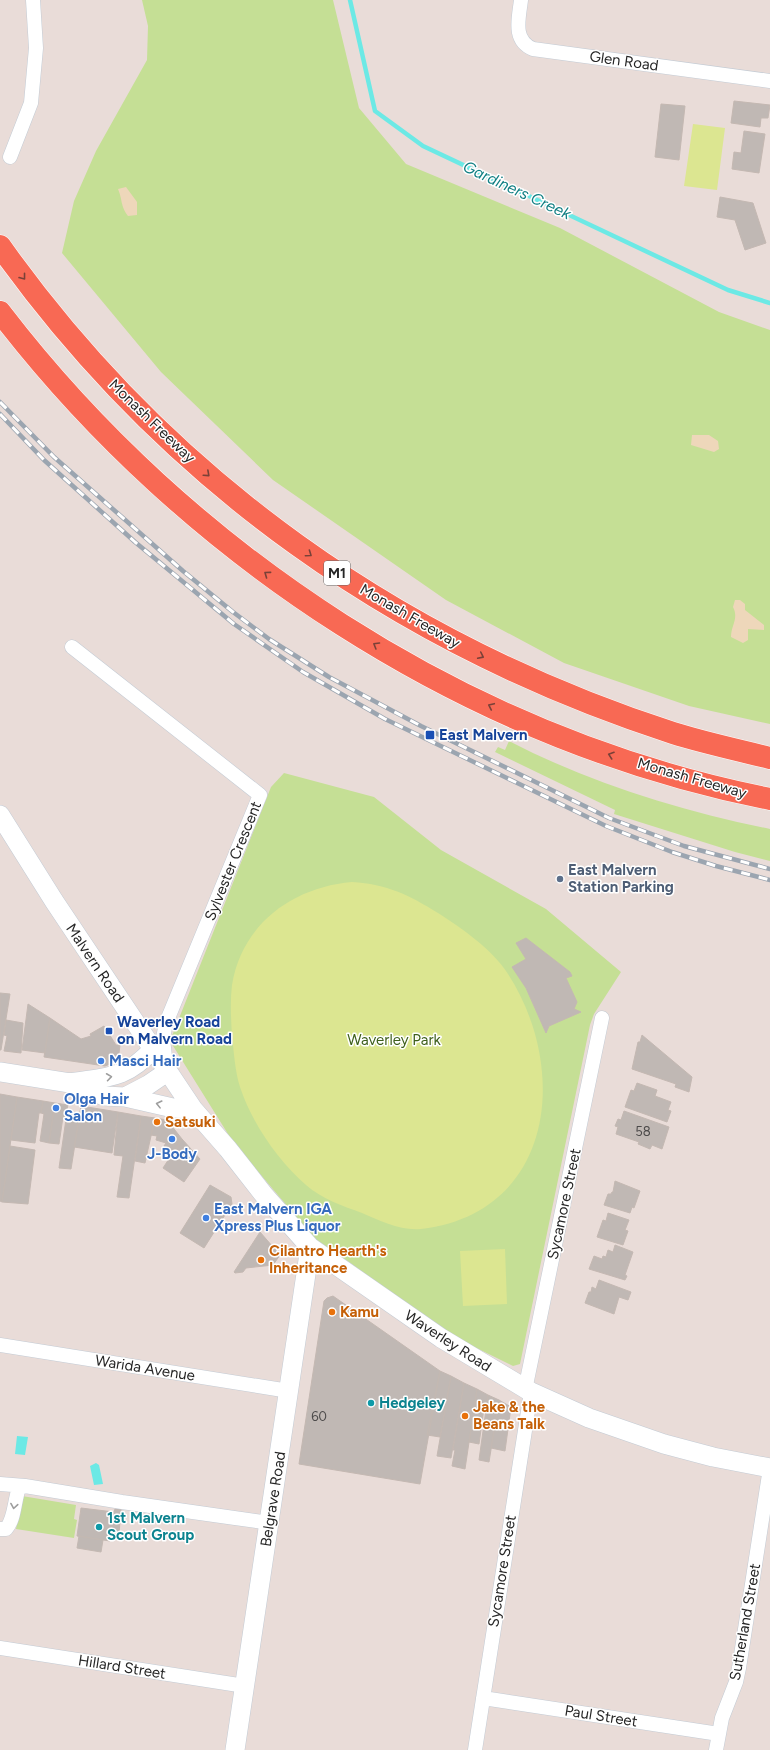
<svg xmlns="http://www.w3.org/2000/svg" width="770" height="1750" font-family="Figtree,sans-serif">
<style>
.green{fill:#c5df95}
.sand{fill:#eed7ba}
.pitch{fill:#dce691}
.water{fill:#6ce9e5}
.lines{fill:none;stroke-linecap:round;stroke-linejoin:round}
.stream{stroke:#6ce9e5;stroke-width:4.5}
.building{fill:#c0b8b4;stroke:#c4b8b2}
.minor-casing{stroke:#c3cbd4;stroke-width:15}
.secondary-casing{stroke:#c3cbd4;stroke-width:20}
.motorway-casing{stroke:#fff;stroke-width:23}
.minor{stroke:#fff;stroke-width:14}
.secondary{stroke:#fff;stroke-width:19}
.motorway{stroke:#f86954;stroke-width:22}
.rail-casing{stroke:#9ba5b0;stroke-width:4.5}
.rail{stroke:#fff;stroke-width:3;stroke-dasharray:9;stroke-linecap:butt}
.oneway{stroke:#7a4138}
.oneway2{stroke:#9d9d9d}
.transit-dot{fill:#1a4fb4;stroke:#fff;stroke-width:1.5}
.service-dot{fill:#5c6f8a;stroke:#fff;stroke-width:1.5}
.shop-dot{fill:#3f7fe0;stroke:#fff;stroke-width:1.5}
.food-dot{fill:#e8710a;stroke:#fff;stroke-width:1.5}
.culture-dot{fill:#0f9aa8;stroke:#fff;stroke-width:1.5}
.labels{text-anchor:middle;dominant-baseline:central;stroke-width:3;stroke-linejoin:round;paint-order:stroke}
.number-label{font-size:13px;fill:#4c4a4a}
.shield{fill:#fff;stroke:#676767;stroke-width:1}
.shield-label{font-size:14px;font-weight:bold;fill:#262626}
.street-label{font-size:15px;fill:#262626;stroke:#fff}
.transit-label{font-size:15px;font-weight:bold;fill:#164399;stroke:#fff;text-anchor:start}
.service-label{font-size:15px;font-weight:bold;fill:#4e5e75;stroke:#fff;text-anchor:start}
.park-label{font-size:15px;fill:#3e5f1b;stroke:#fff}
.shop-label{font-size:15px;font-weight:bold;fill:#366cbe;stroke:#fff;text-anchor:start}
.food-label{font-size:15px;font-weight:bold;fill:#c56008;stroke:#fff;text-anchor:start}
.culture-label{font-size:15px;font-weight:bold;fill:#0d838f;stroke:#fff;text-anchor:start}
.water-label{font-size:16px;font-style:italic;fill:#117f83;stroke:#fff}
</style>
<rect width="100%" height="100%" fill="#e9dcd8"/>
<path class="green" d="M142,0H333L359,108L406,164L560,228L719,312L770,330V724L689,706L564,663L446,600L273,480L161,372L62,253L74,201L96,151L147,60L148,26Z
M509,741C590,783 681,811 770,829V861L735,852L614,814L615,810L495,752L498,747L505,750Z
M284,773L374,797L441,850L546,909L621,972L594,1014L590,1025L520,1364L513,1366L444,1332L349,1262L315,1239L233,1142L170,1041L271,787Z
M22,1496L76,1505L74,1519L77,1520L74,1538L16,1529Z"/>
<path class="sand" d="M126,187L137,202V215L128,216C120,205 123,201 118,189Z
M692,435H709L718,441L719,449L714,452L691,445Z
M735,600H740L745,604V610L764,625V630L748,629V640L743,643L731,637C731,625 739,619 733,607Z"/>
<path class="pitch" d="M693,124L725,128L717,190L684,186Z
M352,882C387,884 409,895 438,913C463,929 492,949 508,974C570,1070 554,1213 421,1229C401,1231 380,1221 362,1213C343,1206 322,1199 306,1185C278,1161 252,1123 240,1087C235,1071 234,1053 232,1036C231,1019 230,1002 232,985C242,923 294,887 352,882Z
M505,1249L507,1304L463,1306L460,1251Z"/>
<path class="water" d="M17,1436L28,1437L25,1455L15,1454Z
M96,1463L99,1465L103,1484L94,1485L90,1466Z"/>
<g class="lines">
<path class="stream" d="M350,0L375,111L423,146L728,290L770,303"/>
</g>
<path class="building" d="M734,101L770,105L768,118H761L760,127L731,123Z
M661,104L685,106L679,160L655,157Z
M744,131L765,134L759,173L732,169L734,152L741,153Z
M720,197L753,203L766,243L745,250L735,220L717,217Z
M526,938L570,972L572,976L566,978L577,1002L574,1009L581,1012L549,1026L546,1033L526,988L512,967L526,959L516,943Z
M0,993L10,994L1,1050H0Z
M28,1004L50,1018L45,1053L22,1050Z
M50,1018L81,1039L91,1036L90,1034L104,1026L116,1045H120L119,1053L110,1064L105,1066L44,1057Z
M6,1020L23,1023L21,1053L4,1051L7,1036L4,1035Z
M642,1035L692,1077L689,1092L675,1087L676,1084L632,1069L638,1042H640Z
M637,1083L657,1090L655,1096L671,1102L668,1110L671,1111L667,1122L625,1107L631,1090L634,1091Z
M0,1094L17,1097L2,1202L0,1201Z
M17,1097L43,1101L41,1113H39L35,1143L11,1140Z
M43,1101L55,1103L49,1143L40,1141L44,1114L41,1113Z
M55,1103L68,1105L65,1117H63L59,1144L49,1143Z
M81,1106L118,1112L112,1153L74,1147Z
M624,1111L669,1127L662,1149L652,1145L650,1149L638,1144L639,1142L616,1134L618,1127L615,1126L618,1119L621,1120Z
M67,1112L80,1113L71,1169L59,1168Z
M118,1112L141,1116L129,1198L117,1197L123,1156L114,1155Z
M141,1116L155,1118L145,1163L135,1161Z
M155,1118L167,1120L182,1139L175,1152L164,1146L166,1143L156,1140L157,1136L151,1135Z
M182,1139L200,1159L184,1182L163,1168Z
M10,1146L35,1150L28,1204L2,1202Z
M615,1181L640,1191L634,1208L632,1207L630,1213L604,1205L608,1194H611L612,1192H613Z
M210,1185L231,1197L232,1204L204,1248L180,1233Z
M608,1213L629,1220L625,1230L628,1231L623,1245L597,1237L603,1220L606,1221Z
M260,1232L280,1255L273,1265L246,1268L243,1272L235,1273L234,1272Z
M615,1245L633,1252L625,1275L627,1276L625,1280L589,1269L594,1256L602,1259L603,1256L606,1257L608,1250L613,1252Z
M599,1280L631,1292L628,1300L619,1297L614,1314L585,1303L589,1292H591L592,1287L596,1289Z
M333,1296L440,1371L420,1484L299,1464L324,1301L327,1298Z
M440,1371L451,1376L440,1437L427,1435Z
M451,1376L464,1383L451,1458L437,1456Z
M464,1383L477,1389L465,1469L452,1466L455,1450H453Z
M477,1389L488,1395L486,1408H484L479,1444L469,1442Z
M488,1395L499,1400L489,1462L479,1460Z
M499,1400L511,1407L505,1451L491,1448Z
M81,1508L114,1512L115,1509H121L119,1534L111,1533L110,1541L77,1536Z
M79,1536L103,1540L101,1552L77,1548Z"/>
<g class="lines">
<g class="minor-casing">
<path id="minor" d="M521,0C519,18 512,40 533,49L770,81
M10,157L31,103L36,48L33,0
M72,647L260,795L166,1023L163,1038L166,1067
M0,1345L289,1391
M525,1390L602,1018
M0,1484L25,1486L122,1502L270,1523
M0,1529H6C15,1519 14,1501 19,1488L25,1486
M0,1648L245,1686
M483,1698L719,1734
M475,1750L531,1392
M716,1750L722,1718L736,1682L739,1668L770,1468"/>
</g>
<g class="secondary-casing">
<path id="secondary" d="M0,815L54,901L193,1109L228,1149L264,1195L310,1247L441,1338L531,1392L589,1418L664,1444L713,1457L770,1468
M0,1072L70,1083L104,1096L125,1097L148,1085L167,1072
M70,1083C108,1077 126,1079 153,1049
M125,1097L173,1108L193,1109
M235,1750L310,1247"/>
</g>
<g class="motorway-casing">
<path id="motorway" d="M0,246C168,482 399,644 673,733C705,743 738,750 770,758
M0,312C187,556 467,739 770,799"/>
</g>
<use href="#minor" class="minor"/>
<use href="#secondary" class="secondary"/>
<use href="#motorway" class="motorway"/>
<g class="rail-casing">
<path id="rail" d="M0,402L54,457L183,571L233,612L269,639L329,677L421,726L609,818L684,846L770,869
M0,414L44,460L135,542L234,624L303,672L385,719L606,826L672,852L716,866L770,880"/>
</g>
<use href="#rail" class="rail"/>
</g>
<defs><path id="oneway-chevron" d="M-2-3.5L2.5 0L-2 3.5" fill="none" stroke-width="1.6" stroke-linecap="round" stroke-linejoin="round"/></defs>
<g class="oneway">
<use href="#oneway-chevron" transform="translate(23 277) rotate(52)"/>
<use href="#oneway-chevron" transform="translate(207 474) rotate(42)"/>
<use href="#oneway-chevron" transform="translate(309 554) rotate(35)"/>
<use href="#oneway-chevron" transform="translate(267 574) rotate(-144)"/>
<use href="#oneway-chevron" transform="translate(376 645) rotate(-149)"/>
<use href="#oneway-chevron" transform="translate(481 656) rotate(26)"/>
<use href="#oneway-chevron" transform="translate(491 706) rotate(-155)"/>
<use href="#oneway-chevron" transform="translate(611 755) rotate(-161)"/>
</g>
<g class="oneway2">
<use href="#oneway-chevron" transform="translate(109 1077) rotate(-8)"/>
<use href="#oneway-chevron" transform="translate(159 1104) rotate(-166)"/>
<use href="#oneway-chevron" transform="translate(14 1506) rotate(99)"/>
</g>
<g class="transit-dot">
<rect x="425" y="730" width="10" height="10" rx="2"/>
<rect x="105" y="1027" width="8" height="8" rx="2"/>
</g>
<circle class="service-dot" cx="560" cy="879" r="4"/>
<g class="shop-dot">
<circle cx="101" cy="1061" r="4"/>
<circle cx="56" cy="1108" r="4"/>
<circle cx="172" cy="1139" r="4"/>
<circle cx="206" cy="1218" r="4"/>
</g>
<g class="food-dot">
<circle cx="157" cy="1122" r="4"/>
<circle cx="261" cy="1260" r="4"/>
<circle cx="332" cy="1312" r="4"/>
<circle cx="465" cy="1416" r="4"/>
</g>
<g class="culture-dot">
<circle cx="371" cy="1403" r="4"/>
<circle cx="99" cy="1527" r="4"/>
</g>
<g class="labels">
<g class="number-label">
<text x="643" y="1131">58</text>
<text x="319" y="1416">60</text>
</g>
<rect class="shield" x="324" y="561" width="26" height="24" rx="3"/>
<g class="shield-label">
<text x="337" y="573">M1</text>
</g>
<g class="street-label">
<text transform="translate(624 61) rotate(8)">Glen Road</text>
<text transform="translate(152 421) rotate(44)">Monash Freeway</text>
<text transform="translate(410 616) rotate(30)">Monash Freeway</text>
<text transform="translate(692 778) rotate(16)">Monash Freeway</text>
<text transform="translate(233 861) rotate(-68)">Sylvester Crescent</text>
<text transform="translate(95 963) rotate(56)">Malvern Road</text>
<text transform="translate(564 1204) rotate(-78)">Sycamore Street</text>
<text transform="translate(448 1341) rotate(33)">Waverley Road</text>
<text transform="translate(145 1368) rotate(9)">Warida Avenue</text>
<text transform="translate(273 1499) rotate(-81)">Belgrave Road</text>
<text transform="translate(502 1571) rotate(-81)">Sycamore Street</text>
<text transform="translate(745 1622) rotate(-80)">Sutherland Street</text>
<text transform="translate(122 1667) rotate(9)">Hillard Street</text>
<text transform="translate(601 1716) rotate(9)">Paul Street</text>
</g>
<g class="transit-label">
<text x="439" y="735">East Malvern</text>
<text x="117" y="1022">Waverley Road<tspan x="117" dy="17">on Malvern Road</tspan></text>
</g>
<g class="service-label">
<text x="568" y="870">East Malvern<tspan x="568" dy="17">Station Parking</tspan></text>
</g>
<g class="park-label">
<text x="394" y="1040">Waverley Park</text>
</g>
<g class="shop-label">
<text x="109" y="1061">Masci Hair</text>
<text x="64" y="1099">Olga Hair<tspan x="64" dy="17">Salon</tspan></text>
<text x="172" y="1154" text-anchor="middle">J-Body</text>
<text x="214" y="1209">East Malvern IGA<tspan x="214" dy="17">Xpress Plus Liquor</tspan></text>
</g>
<g class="food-label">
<text x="165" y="1122">Satsuki</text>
<text x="269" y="1251">Cilantro Hearth's<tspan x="269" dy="17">Inheritance</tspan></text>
<text x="340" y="1312">Kamu</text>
<text x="473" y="1407">Jake &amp; the<tspan x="473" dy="17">Beans Talk</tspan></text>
</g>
<g class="culture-label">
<text x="379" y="1403">Hedgeley</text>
<text x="107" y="1518">1st Malvern<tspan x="107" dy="17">Scout Group</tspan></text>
</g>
<g class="water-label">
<text transform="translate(517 190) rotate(25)">Gardiners Creek</text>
</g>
</g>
</svg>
